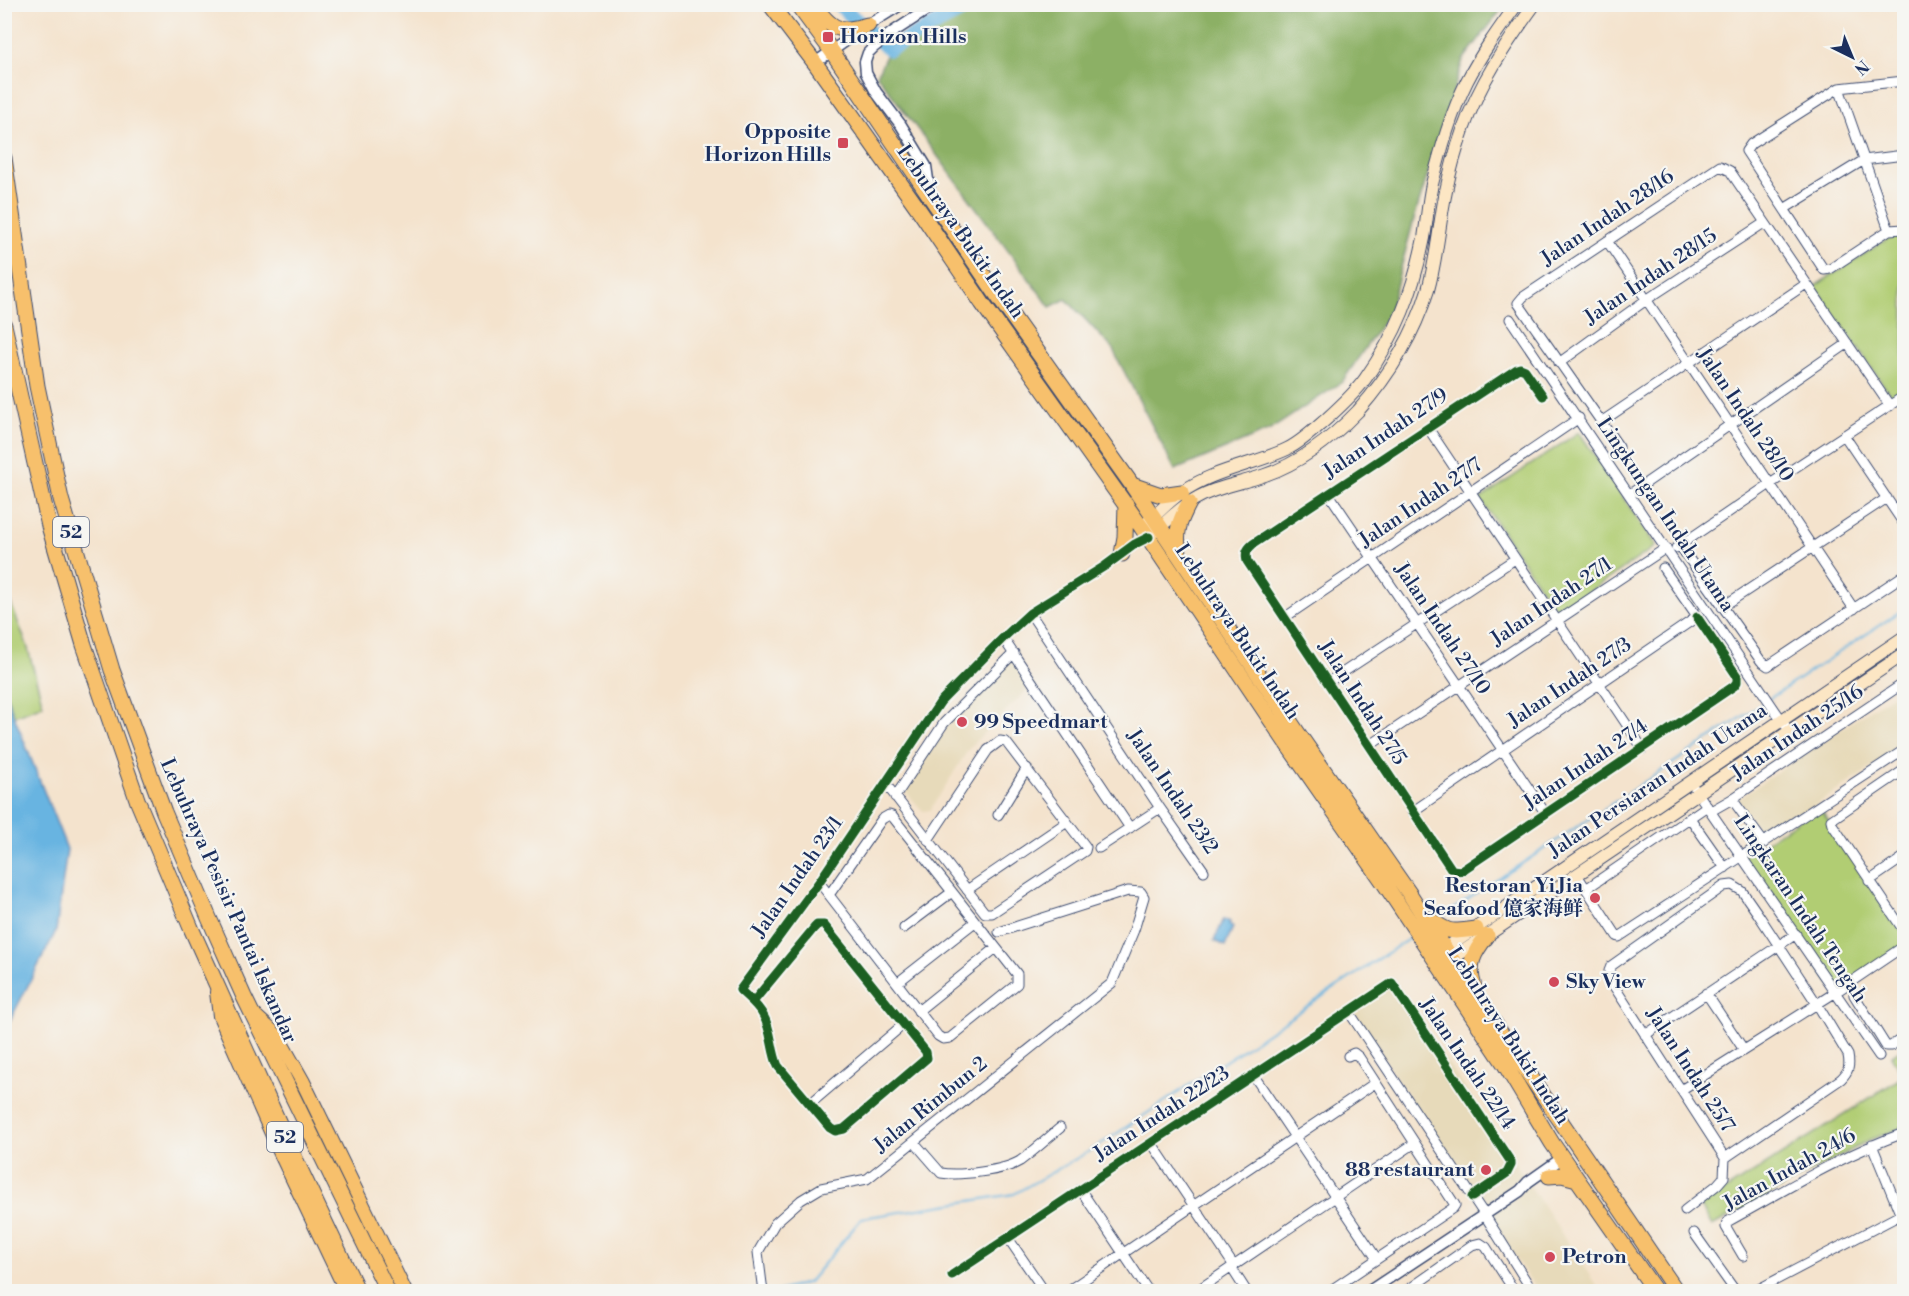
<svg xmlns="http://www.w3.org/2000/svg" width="1909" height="1296" font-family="'Libre Bodoni','Noto Serif SC',serif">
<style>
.built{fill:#e7daba}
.green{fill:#b1cd73;stroke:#667e68;stroke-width:1.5}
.forest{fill:#8cb065;stroke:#547062;stroke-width:1.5}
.water{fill:#68b4e1;stroke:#4272a0;stroke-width:1.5}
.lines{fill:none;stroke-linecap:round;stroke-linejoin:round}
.stream{stroke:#68b4e1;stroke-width:2}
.river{stroke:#68b4e1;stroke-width:15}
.minor-casing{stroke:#3c4a6f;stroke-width:11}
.tertiary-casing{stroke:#3c4a6f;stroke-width:13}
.secondary-casing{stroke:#3c4a6f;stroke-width:14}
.primary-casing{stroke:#3c4a6f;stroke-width:16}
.trunk-casing{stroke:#3c4a6f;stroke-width:17}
.minor{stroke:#fff;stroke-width:9}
.tertiary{stroke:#fff;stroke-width:10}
.secondary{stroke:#fce6c4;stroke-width:12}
.primary{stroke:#f7c06c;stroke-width:14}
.trunk{stroke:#f7c06c;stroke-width:15}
.cycleway-casing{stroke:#f6f6f2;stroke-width:13}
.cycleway{stroke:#1b5e20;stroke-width:9}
.poi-dot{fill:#d1495b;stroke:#f6f6f2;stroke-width:2}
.labels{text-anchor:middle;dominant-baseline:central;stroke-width:4.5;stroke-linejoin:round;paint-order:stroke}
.shield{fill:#f6f6f2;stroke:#5d6b8a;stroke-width:1.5}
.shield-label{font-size:18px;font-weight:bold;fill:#1b2f5e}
.poi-label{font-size:20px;font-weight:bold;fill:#1b2f5e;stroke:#f6f6f2;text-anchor:start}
.street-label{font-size:20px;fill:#1b2f5e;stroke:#f6f6f2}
</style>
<rect width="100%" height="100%" fill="#f6f6f2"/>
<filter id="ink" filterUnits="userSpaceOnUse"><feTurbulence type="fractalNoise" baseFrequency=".0167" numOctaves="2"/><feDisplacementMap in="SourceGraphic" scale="12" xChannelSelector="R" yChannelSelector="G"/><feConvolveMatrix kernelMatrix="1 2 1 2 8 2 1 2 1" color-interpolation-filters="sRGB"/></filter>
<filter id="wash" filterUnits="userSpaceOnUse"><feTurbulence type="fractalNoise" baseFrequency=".008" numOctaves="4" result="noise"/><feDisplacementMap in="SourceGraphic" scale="24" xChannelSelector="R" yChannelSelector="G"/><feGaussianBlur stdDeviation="1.35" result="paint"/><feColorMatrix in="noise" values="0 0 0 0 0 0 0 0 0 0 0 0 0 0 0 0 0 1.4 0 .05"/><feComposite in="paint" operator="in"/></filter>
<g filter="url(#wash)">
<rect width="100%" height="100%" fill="#f4e3cd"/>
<path class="built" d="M1013,658L1031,686L970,747L930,810L923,811L904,790L946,726Z
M1904,687V746L1766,838L1736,800Z
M1395,984L1457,1076L1600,1291H1537L1353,1012Z"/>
<path class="green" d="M1892,236H1904V391L1893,399L1815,286Z
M1579,432L1656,546L1558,613L1480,499Z
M5,589L27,645L43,705L14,716L5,691Z
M1819,807L1904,931V946L1836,992L1742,857Z
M1904,1047V1127L1869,1140L1712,1226L1701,1206L1904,1076L1891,1056Z"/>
<path class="forest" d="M1041,4L1505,5L1463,60L1414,219L1389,313L1342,382L1270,430L1175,470L1112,348L1066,299L1050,307L877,75L889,49L958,5H1031L1033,9Z"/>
<path class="water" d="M4,691L67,849L56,931L5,1030Z
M1224,919L1230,922L1229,925L1233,927L1225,946L1214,941Z"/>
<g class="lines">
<path class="stream" d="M1769,699L1904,609
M1440,918L1765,702
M776,1292L809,1282L862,1218L1014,1194L1095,1148L1413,936"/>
<path class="river" d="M838,4L889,49L974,4"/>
</g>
</g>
<g filter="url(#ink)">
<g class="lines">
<g class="minor-casing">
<path id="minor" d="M1904,81L1839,88L1751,144L1746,151L1824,270L1830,269L1889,230L1904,229
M1839,88L1889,230
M1784,209L1864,160L1904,155
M1607,241L1854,609
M1510,319L1785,725
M1559,363L1646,300L1764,223
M1543,396L1525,370L1520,368L1517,369L1253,544C1247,549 1245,553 1247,561L1452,870L1461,871L1734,686L1737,682V676L1697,617
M1601,422L1806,284
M1428,428L1643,749
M1844,435L1904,524
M1619,447L1518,303L1523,297L1720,166L1730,171L1890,406
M1329,494L1546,814
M1630,494L1847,344
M1680,546L1761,661L1768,666L1904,575
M1676,548L1770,484L1904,396
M1722,607L1887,498
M1030,613L1160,808L1204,871
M1284,618L1579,418
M1003,638L1130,828
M1327,683L1515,559
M1369,746L1666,548
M1904,770L1831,820L1832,824L1904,931
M885,783L985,913H992L1085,851L1086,847L1067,822
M1695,789L1879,1056
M895,797L944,723L1014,653
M1732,799L1764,843
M1711,811L1732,799L1904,683
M1412,812L1697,617L1663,568
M998,815L1027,768
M1690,818L1725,868
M928,840L988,750L1000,741L1006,742L1067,822L967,890
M1099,848L1160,808
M1577,875L1617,936L1619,937L1904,750
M1869,881L1904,857
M819,882L829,895L938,1036L943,1039L950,1038L1017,984V974L892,816L889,815L882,819L829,895
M1732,885L1742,891L1758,914L1817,1004L1848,1055C1850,1066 1849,1071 1841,1079L1725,1158L1610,980L1609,971L1611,966L1724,886Z
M1586,889L1707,806
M904,928L952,892
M897,983L975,922
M1706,993L1744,1050
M1854,995L1886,1046H1891L1904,1037
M753,1002L814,928L817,925H824L926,1052L927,1058L844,1129L835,1131L830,1128L778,1066C771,1050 772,1030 763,1015C758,1005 748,998 740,990L819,882L941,701L1003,638L1030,613L1105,566L1135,544L1149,537
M918,1011L996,948
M1349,1012L1484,1214L1533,1292
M1645,1035L1796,934
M1254,1076L1377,1259
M1681,1090L1836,992L1904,946
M810,1104L904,1024
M914,1142L941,1173C959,1176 1004,1171 1020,1161C1034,1151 1047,1139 1060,1128
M1151,1142L1234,1266
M1872,1145L1904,1223
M1080,1189L1149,1292
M1685,1210L1717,1185L1724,1177L1725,1158
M1694,1233L1736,1292
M1008,1238L1045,1292
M1743,1256L1726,1227L1727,1222C1785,1190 1842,1155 1904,1133
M1231,1267L1247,1292
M952,1275L1392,983L1511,1162V1165L1507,1173L1472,1197
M763,1292L758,1252L775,1223L801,1200L821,1188L867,1179L1112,983L1134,930L1144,897L1141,892L1128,891L999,932
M1066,1292L1375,1083
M1195,1292L1415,1143
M1328,1292L1453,1208L1455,1205L1359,1057L1354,1053L1348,1056
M1405,1292L1472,1245L1480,1243L1486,1247L1515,1292
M1753,1292L1904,1213"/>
</g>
<g class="tertiary-casing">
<path id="tertiary" d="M815,63L868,25L902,4
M930,194L926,166L901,125L876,92L866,73L865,62L868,53L874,47L893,32L936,4
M1368,1292L1520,1191L1528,1182L1562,1158"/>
</g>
<g class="secondary-casing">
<path id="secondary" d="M1148,522C1159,512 1170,500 1182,492C1213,470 1253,465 1287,449C1306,440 1352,397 1365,379C1397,334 1413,292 1424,238C1427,220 1428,202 1432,184C1441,149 1451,113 1467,81C1481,54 1499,29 1517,4
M1154,532C1166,523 1176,511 1189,503C1212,487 1240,484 1265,475C1300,463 1333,437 1358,411C1389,376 1414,335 1428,290C1437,258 1439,224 1446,191C1450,171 1456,150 1463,130C1479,84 1506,44 1535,4
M1439,953L1904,637
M1446,963L1904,654"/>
</g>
<g class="primary-casing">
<path id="primary" d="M217,992L220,1016L282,1156L347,1292
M254,1015L277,1036L303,1082L405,1292"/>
</g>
<g class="trunk-casing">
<path id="trunk" d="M770,4L815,63L917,207L982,303L1142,528L1285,741L1384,883L1504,1063L1552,1143L1656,1292
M797,4L831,50L995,292L1132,485L1297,732L1409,893L1477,998L1677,1292
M813,4C831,29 838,34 868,25
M4,158L37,386L61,499L112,670L164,812L209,918L244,997L388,1292
M4,325L49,526L84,645L138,802L191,928L291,1150L358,1292
M1132,485L1161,495L1182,492
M1122,554L1125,537L1126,504
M1179,554C1175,531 1179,522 1189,503
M1429,919C1451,934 1450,932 1476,929
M1474,987C1467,965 1473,953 1487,936
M1549,1176L1562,1175L1577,1179"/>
</g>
<use href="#minor" class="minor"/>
<use href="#tertiary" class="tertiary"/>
<use href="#secondary" class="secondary"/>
<use href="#primary" class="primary"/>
<use href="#trunk" class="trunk"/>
<g class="cycleway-casing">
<path id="cycleway" d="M1543,396L1525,370L1520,368L1517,369L1253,544C1247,549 1245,553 1247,561L1452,870L1461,871L1734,686L1737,682V676L1697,617
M753,1002L814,928L817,925H824L926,1052L927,1058L844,1129L835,1131L830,1128L778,1066C771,1050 772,1030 763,1015C758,1005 748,998 740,990L819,882L941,701L1003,638L1030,613L1105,566L1135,544L1149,537
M952,1275L1392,983L1511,1162V1165L1507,1173L1472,1197"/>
</g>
<use href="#cycleway" class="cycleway"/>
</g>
</g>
<g class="poi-dot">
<rect x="822" y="31" width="12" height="12" rx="3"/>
<rect x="837" y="137" width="12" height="12" rx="3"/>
<circle cx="962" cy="722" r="6"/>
<circle cx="1595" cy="898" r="6"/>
<circle cx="1554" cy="982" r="6"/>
<circle cx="1486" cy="1170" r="6"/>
<circle cx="1550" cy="1257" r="6"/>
</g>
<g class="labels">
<g class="shield">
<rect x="53" y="517" width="36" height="30" rx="4.5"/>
<rect x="267" y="1122" width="36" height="30" rx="4.5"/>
</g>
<g class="shield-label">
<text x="71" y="532">52</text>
<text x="285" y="1137">52</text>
</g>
<g class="poi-label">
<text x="840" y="37">Horizon Hills</text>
<text x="831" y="132" text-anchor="end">Opposite<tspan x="831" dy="23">Horizon Hills</tspan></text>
<text x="974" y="722">99 Speedmart</text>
<text x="1583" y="886" text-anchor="end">Restoran Yi Jia<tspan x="1583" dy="23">Seafood 億家海鲜</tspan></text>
<text x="1566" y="982">Sky View</text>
<text x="1474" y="1170" text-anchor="end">88 restaurant</text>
<text x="1562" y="1257">Petron</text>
</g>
<g class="street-label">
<text transform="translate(1608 218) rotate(-34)">Jalan Indah 28/16</text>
<text transform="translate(960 232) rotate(55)">Lebuhraya Bukit Indah</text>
<text transform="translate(1651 277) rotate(-34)">Jalan Indah 28/15</text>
<text transform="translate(1745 415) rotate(56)">Jalan Indah 28/10</text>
<text transform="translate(1386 434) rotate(-34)">Jalan Indah 27/9</text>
<text transform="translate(1421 503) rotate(-34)">Jalan Indah 27/7</text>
<text transform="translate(1665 515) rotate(56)">Lingkungan Indah Utama</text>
<text transform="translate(1552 602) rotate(-34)">Jalan Indah 27/1</text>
<text transform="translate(1442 629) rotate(56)">Jalan Indah 27/10</text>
<text transform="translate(1237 632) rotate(56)">Lebuhraya Bukit Indah</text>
<text transform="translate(1570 683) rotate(-34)">Jalan Indah 27/3</text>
<text transform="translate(1362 703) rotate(57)">Jalan Indah 27/5</text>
<text transform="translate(1798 733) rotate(-34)">Jalan Indah 25/16</text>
<text transform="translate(1586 765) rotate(-34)">Jalan Indah 27/4</text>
<text transform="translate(1658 781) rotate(-34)">Jalan Persiaran Indah Utama</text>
<text transform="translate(1172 792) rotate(56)">Jalan Indah 23/2</text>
<text transform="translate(798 877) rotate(-55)">Jalan Indah 23/1</text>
<text transform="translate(228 901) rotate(66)">Lebuhraya Pesisir Pantai Iskandar</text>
<text transform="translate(1800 909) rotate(56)">Lingkaran Indah Tengah</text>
<text transform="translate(1508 1036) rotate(57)">Lebuhraya Bukit Indah</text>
<text transform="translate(1467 1064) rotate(56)">Jalan Indah 22/14</text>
<text transform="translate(1690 1070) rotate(57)">Jalan Indah 25/7</text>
<text transform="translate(931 1105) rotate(-39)">Jalan Rimbun 2</text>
<text transform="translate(1162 1114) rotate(-33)">Jalan Indah 22/23</text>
<text transform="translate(1790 1170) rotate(-29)">Jalan Indah 24/6</text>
</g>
</g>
<rect width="1909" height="1296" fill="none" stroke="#f6f6f2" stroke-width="24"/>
<g transform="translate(1852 57) rotate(137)" stroke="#f6f6f2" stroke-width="4.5" paint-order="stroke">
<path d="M0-4.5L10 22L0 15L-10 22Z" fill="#1b2f5e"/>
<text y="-9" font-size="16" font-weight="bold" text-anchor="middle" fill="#1b2f5e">N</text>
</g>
</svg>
